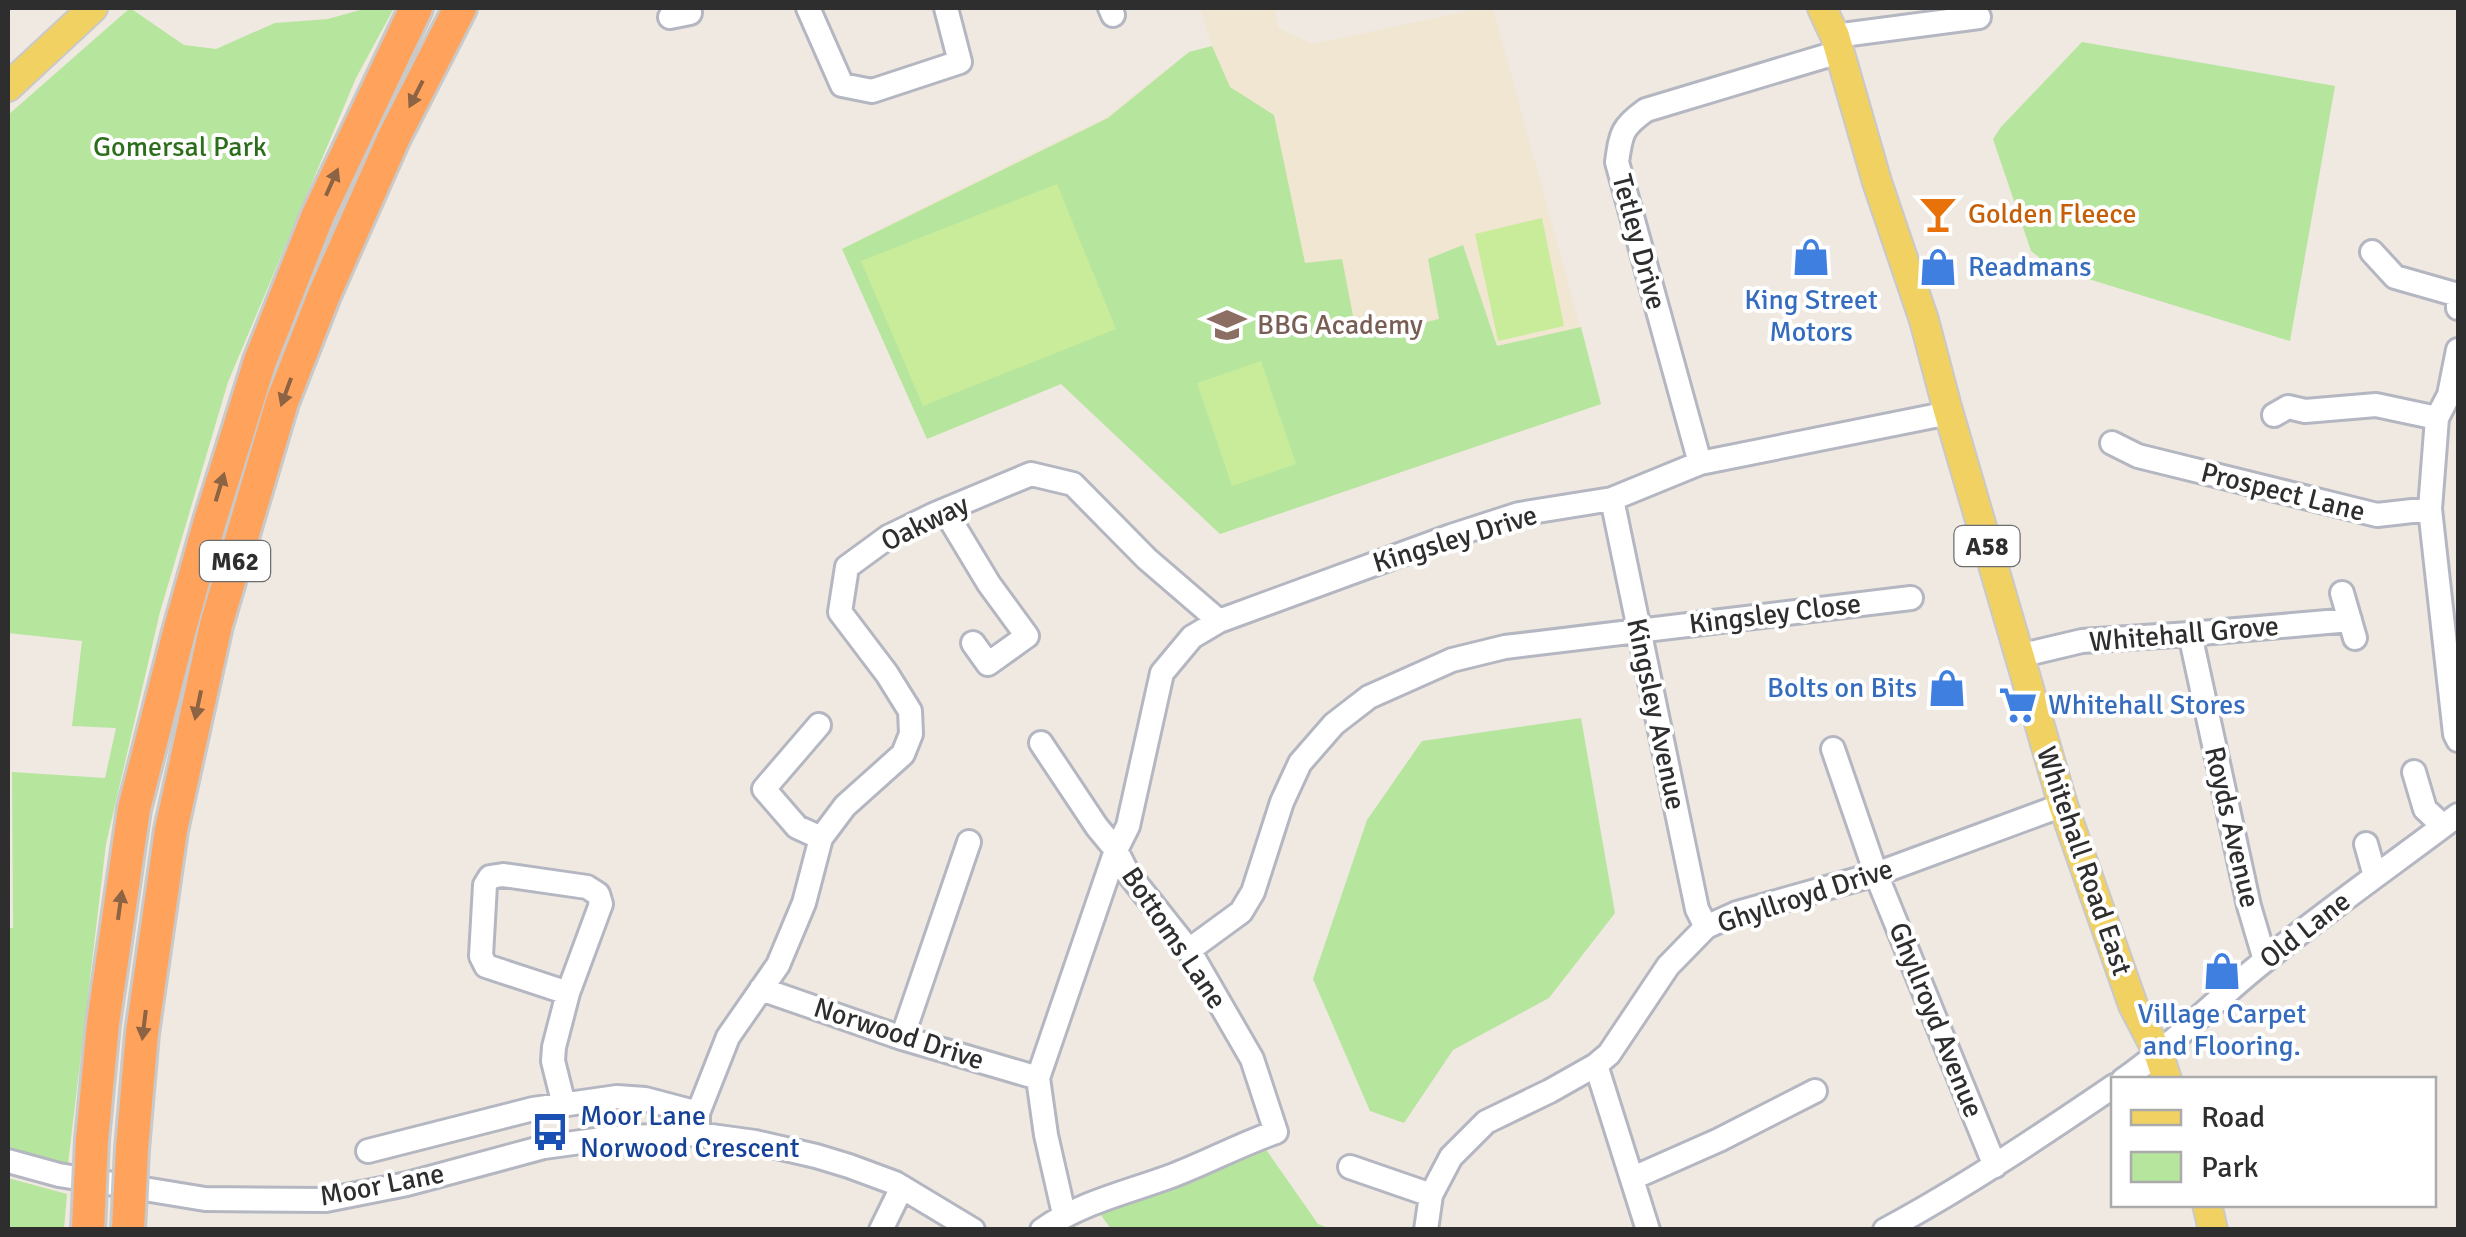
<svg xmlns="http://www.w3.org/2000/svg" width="2466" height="1237" font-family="Signika,sans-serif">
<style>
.education{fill:#f0e6d1}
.green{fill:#b6e59e}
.pitch{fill:#c9ec9a}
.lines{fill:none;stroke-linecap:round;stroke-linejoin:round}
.minor-casing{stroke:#b4b7c1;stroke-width:28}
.major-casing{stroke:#c9c9c9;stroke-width:32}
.highway-casing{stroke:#c9c9c9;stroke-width:38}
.minor{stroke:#fff;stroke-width:22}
.major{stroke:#f2d163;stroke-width:28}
.highway{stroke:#ffa35c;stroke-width:32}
.highway-bridge-casing{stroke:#c9c9c9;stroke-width:38;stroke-linecap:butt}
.highway-bridge{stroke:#ffa35c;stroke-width:32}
.oneway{fill:#8c6343}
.labels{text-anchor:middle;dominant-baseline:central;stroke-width:8;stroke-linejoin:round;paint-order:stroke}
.shield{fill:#fff;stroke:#6d6d6d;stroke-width:2.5}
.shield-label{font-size:25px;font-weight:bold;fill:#2e2e2e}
.park-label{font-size:28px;fill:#2c6e1b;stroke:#fff}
.food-label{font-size:28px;fill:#c56008;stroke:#fff;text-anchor:start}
.street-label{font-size:28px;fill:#2e2e2e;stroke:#fff}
.shop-label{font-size:28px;fill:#366cbe;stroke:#fff;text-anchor:start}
.education-label{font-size:28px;fill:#785e54;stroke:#fff;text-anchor:start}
.transit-label{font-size:28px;fill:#164399;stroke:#fff;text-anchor:start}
</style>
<rect width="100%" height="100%" fill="#efe9e1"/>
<path class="education" d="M1200,8H1275L1278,28L1312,44L1483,8H1493L1601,404L1220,534L1061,384L927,439L842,249L931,203L1106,117L1189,52L1212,46Z"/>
<path class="green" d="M130,8L184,45L216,49L275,23L328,19L367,8H394L356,78L228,382L160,612L106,844L68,1164L8,1147V928H13L12,772L105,778L116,728L72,726L82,641L8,633V115Z
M2082,42L2335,86L2290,341L2053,268L2031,251L1993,139L2001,127Z
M1212,46L1230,87L1274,115L1305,263L1342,259L1355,326L1388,331L1439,319L1428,259L1463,245L1497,346L1581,327L1601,404L1220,534L1061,384L927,439L842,249L1108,118L1189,52Z
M1581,718L1615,913L1549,998L1453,1050L1404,1123L1370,1111L1313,979L1367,820L1422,741Z
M1258,1138L1318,1224L1331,1229H1111L1093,1204Z
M8,1178L67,1194L64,1229H8Z"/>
<path class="pitch" d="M1057,184L1116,329L923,406L861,261Z
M1542,218L1564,326L1498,341L1475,234Z
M1261,361L1296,464L1232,486L1197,383Z"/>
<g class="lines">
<g class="minor-casing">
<path id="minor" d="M808,8L842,85L872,91L960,62L946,8
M1110,8L1113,15
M670,17L690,13L689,8
M1835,36L1979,17
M2372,252L2395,277L2458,295V308
M2458,350L2449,395L2437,418L2430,509L2455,734L2458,740
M2274,415L2288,407L2305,411L2376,405L2437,418
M2112,443L2138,456L2377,515L2430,509
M1700,463L1617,162C1621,133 1622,127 1646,110L1839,52
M1612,499L1697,909L1706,927
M945,511L989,584L1027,636L988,664L973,643
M2342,593L2355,638
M2190,634L2249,906L2265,960
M2019,656L2082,641L2190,634L2350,620
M819,725L764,789L797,827L821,838
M1041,743L1097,827L1116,850L1127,872L1189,950L1252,1059L1276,1132C1241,1144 1208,1162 1174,1175C1129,1192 1081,1202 1042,1230
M1833,749L1876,874L1995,1166
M2414,772L2425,809L2443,826
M2366,844L2375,876
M1189,950L1241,912L1253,892L1282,802L1300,763L1334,724L1369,697L1452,660L1505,647L1911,598
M761,989L902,1038L1038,1078
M902,1038L969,842
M2123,1080C2173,1045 2215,1000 2263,962C2326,911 2393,864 2458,815
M564,1105L553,1061L554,1047L568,993L486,966L481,956L485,885L490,877L503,875L587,887L598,894L601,904L568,993
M698,1113L728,1037L778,965L804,903L821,838L845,806L903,754L911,734L910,711L887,674L840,612L847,567L888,537L933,515L1031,474L1073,484L1147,559L1219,621
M368,1151L533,1109L617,1097L645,1099L698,1113V1125
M8,1161L59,1175L205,1199L326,1200L407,1184L544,1147L610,1138L697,1134L755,1142L816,1156L849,1166L895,1183L973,1230
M1350,1167L1431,1195
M1633,1178L1719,1140L1815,1091
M1064,1214L1046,1135L1038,1078L1116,850L1128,826L1162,673L1192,637L1219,621L1451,536L1519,514L1612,499L1700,463L1949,413
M881,1230L902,1187
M1426,1230L1431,1195L1451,1157L1486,1122L1550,1091L1596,1065
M1648,1230L1596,1065L1609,1054L1668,966L1706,927L1737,913L1876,874L2063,805
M1885,1230C1965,1187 2039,1137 2114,1086"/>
</g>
<g class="major-casing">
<path id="major" d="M1822,8L1835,36L1877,182L1924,320L1947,407L2063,805L2133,1005L2159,1055L2167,1080
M8,87L93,8
M2207,1204L2213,1230"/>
</g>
<g class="highway-casing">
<path id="highway" d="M92,1140L103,1024L134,809L179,632L210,521L260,361L318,215L416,8
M132,1149L142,1033L171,830L216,625L282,402L324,295L394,137L460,8"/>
</g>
<use href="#minor" class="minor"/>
<use href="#major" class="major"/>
<use href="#highway" class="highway"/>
<g class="highway-bridge-casing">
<path id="highway-bridge" d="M88,1230L92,1140
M128,1230L132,1149"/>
</g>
<use href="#highway-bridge" class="highway-bridge"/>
</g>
<defs><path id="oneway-solid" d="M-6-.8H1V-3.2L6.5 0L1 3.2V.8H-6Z" transform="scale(2.5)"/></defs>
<g class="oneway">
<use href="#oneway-solid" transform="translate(416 94) rotate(117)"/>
<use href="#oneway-solid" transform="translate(332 182) rotate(-66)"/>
<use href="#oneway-solid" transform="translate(286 392) rotate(110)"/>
<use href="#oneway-solid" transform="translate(220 487) rotate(-73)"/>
<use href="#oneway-solid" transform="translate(198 705) rotate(102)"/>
<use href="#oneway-solid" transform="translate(120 905) rotate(-82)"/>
<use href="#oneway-solid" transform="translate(144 1025) rotate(97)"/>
</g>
<defs>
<g id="bar-bare" transform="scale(3)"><path d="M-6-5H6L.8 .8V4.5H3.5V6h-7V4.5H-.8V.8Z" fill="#e8710a" stroke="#fff" stroke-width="2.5" paint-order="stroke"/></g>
<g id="shop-bare" transform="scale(3)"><path d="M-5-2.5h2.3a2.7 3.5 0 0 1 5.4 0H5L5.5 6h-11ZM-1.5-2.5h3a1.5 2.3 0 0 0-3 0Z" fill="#3f7fe0" stroke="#fff" stroke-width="2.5" paint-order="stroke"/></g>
<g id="school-bare" transform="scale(3)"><path d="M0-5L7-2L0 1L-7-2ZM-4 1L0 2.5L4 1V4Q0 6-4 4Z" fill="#8d6e63" stroke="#fff" stroke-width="2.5" paint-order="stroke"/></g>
<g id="supermarket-bare" transform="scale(3)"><path d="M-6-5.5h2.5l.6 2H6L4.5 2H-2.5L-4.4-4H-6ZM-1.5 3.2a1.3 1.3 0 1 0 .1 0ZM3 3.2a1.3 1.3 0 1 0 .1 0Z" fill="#3f7fe0" stroke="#fff" stroke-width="2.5" paint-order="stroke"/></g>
<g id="bus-bare" transform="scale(3)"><path d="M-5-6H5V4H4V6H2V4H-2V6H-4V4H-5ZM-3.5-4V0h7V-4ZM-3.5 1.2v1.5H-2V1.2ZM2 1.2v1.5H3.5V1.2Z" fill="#1a4fb4" stroke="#fff" stroke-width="2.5" paint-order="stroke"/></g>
</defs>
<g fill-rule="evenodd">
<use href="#bar-bare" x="1938" y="214"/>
<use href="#shop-bare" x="1811" y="257"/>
<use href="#shop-bare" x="1938" y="267"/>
<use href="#school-bare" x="1227" y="325"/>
<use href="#shop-bare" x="1947" y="688"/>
<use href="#supermarket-bare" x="2018" y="705"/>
<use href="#shop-bare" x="2222" y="971"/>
<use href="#bus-bare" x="550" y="1132"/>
</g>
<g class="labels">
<g class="shield">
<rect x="1954.5" y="526" width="65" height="40" rx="8"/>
<rect x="200" y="541" width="70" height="40" rx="8"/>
</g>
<g class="shield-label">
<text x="1987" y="546">A58</text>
<text x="235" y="561">M62</text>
</g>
<g class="park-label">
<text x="180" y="147">Gomersal Park</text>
</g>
<g class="food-label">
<text x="1968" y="214">Golden Fleece</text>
</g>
<g class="street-label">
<text transform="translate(1639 242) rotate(75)">Tetley Drive</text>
<text transform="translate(2283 492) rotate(14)">Prospect Lane</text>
<text transform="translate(925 523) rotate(-26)">Oakway</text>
<text transform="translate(1455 539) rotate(-17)">Kingsley Drive</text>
<text transform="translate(1775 614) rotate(-7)">Kingsley Close</text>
<text transform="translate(2184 634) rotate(-5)">Whitehall Grove</text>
<text transform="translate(1656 714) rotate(78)">Kingsley Avenue</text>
<text transform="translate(2232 827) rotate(77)">Royds Avenue</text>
<text transform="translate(2084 861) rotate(71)">Whitehall Road East</text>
<text transform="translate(1805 896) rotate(-18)">Ghyllroyd Drive</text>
<text transform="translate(2305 930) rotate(-38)">Old Lane</text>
<text transform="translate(1174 938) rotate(56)">Bottoms Lane</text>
<text transform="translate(1936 1020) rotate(68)">Ghyllroyd Avenue</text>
<text transform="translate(899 1034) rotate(18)">Norwood Drive</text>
<text transform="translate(382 1185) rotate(-11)">Moor Lane</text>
</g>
<g class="shop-label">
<text x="1968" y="267">Readmans</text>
<text x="1811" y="300" text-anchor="middle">King Street<tspan x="1811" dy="32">Motors</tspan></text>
<text x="1917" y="688" text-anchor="end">Bolts on Bits</text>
<text x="2048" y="705">Whitehall Stores</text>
<text x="2222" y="1014" text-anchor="middle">Village Carpet<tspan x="2222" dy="32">and Flooring.</tspan></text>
</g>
<g class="education-label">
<text x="1257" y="325">BBG Academy</text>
</g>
<g class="transit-label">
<text x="580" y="1116">Moor Lane<tspan x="580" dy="32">Norwood Crescent</tspan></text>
</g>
</g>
<rect width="2466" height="1237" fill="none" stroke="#2e2e2e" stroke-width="20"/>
<rect x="2111" y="1077" width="325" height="130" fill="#ffffff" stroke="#ababab" stroke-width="2.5"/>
<rect x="2131" y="1110" width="50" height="15" fill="#f2d163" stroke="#ababab" stroke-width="2.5"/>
<text x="2201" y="1127" font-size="30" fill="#2e2e2e">Road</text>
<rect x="2131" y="1152" width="50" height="30" fill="#b6e59e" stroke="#ababab" stroke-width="2.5"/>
<text x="2201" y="1177" font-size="30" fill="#2e2e2e">Park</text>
</svg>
